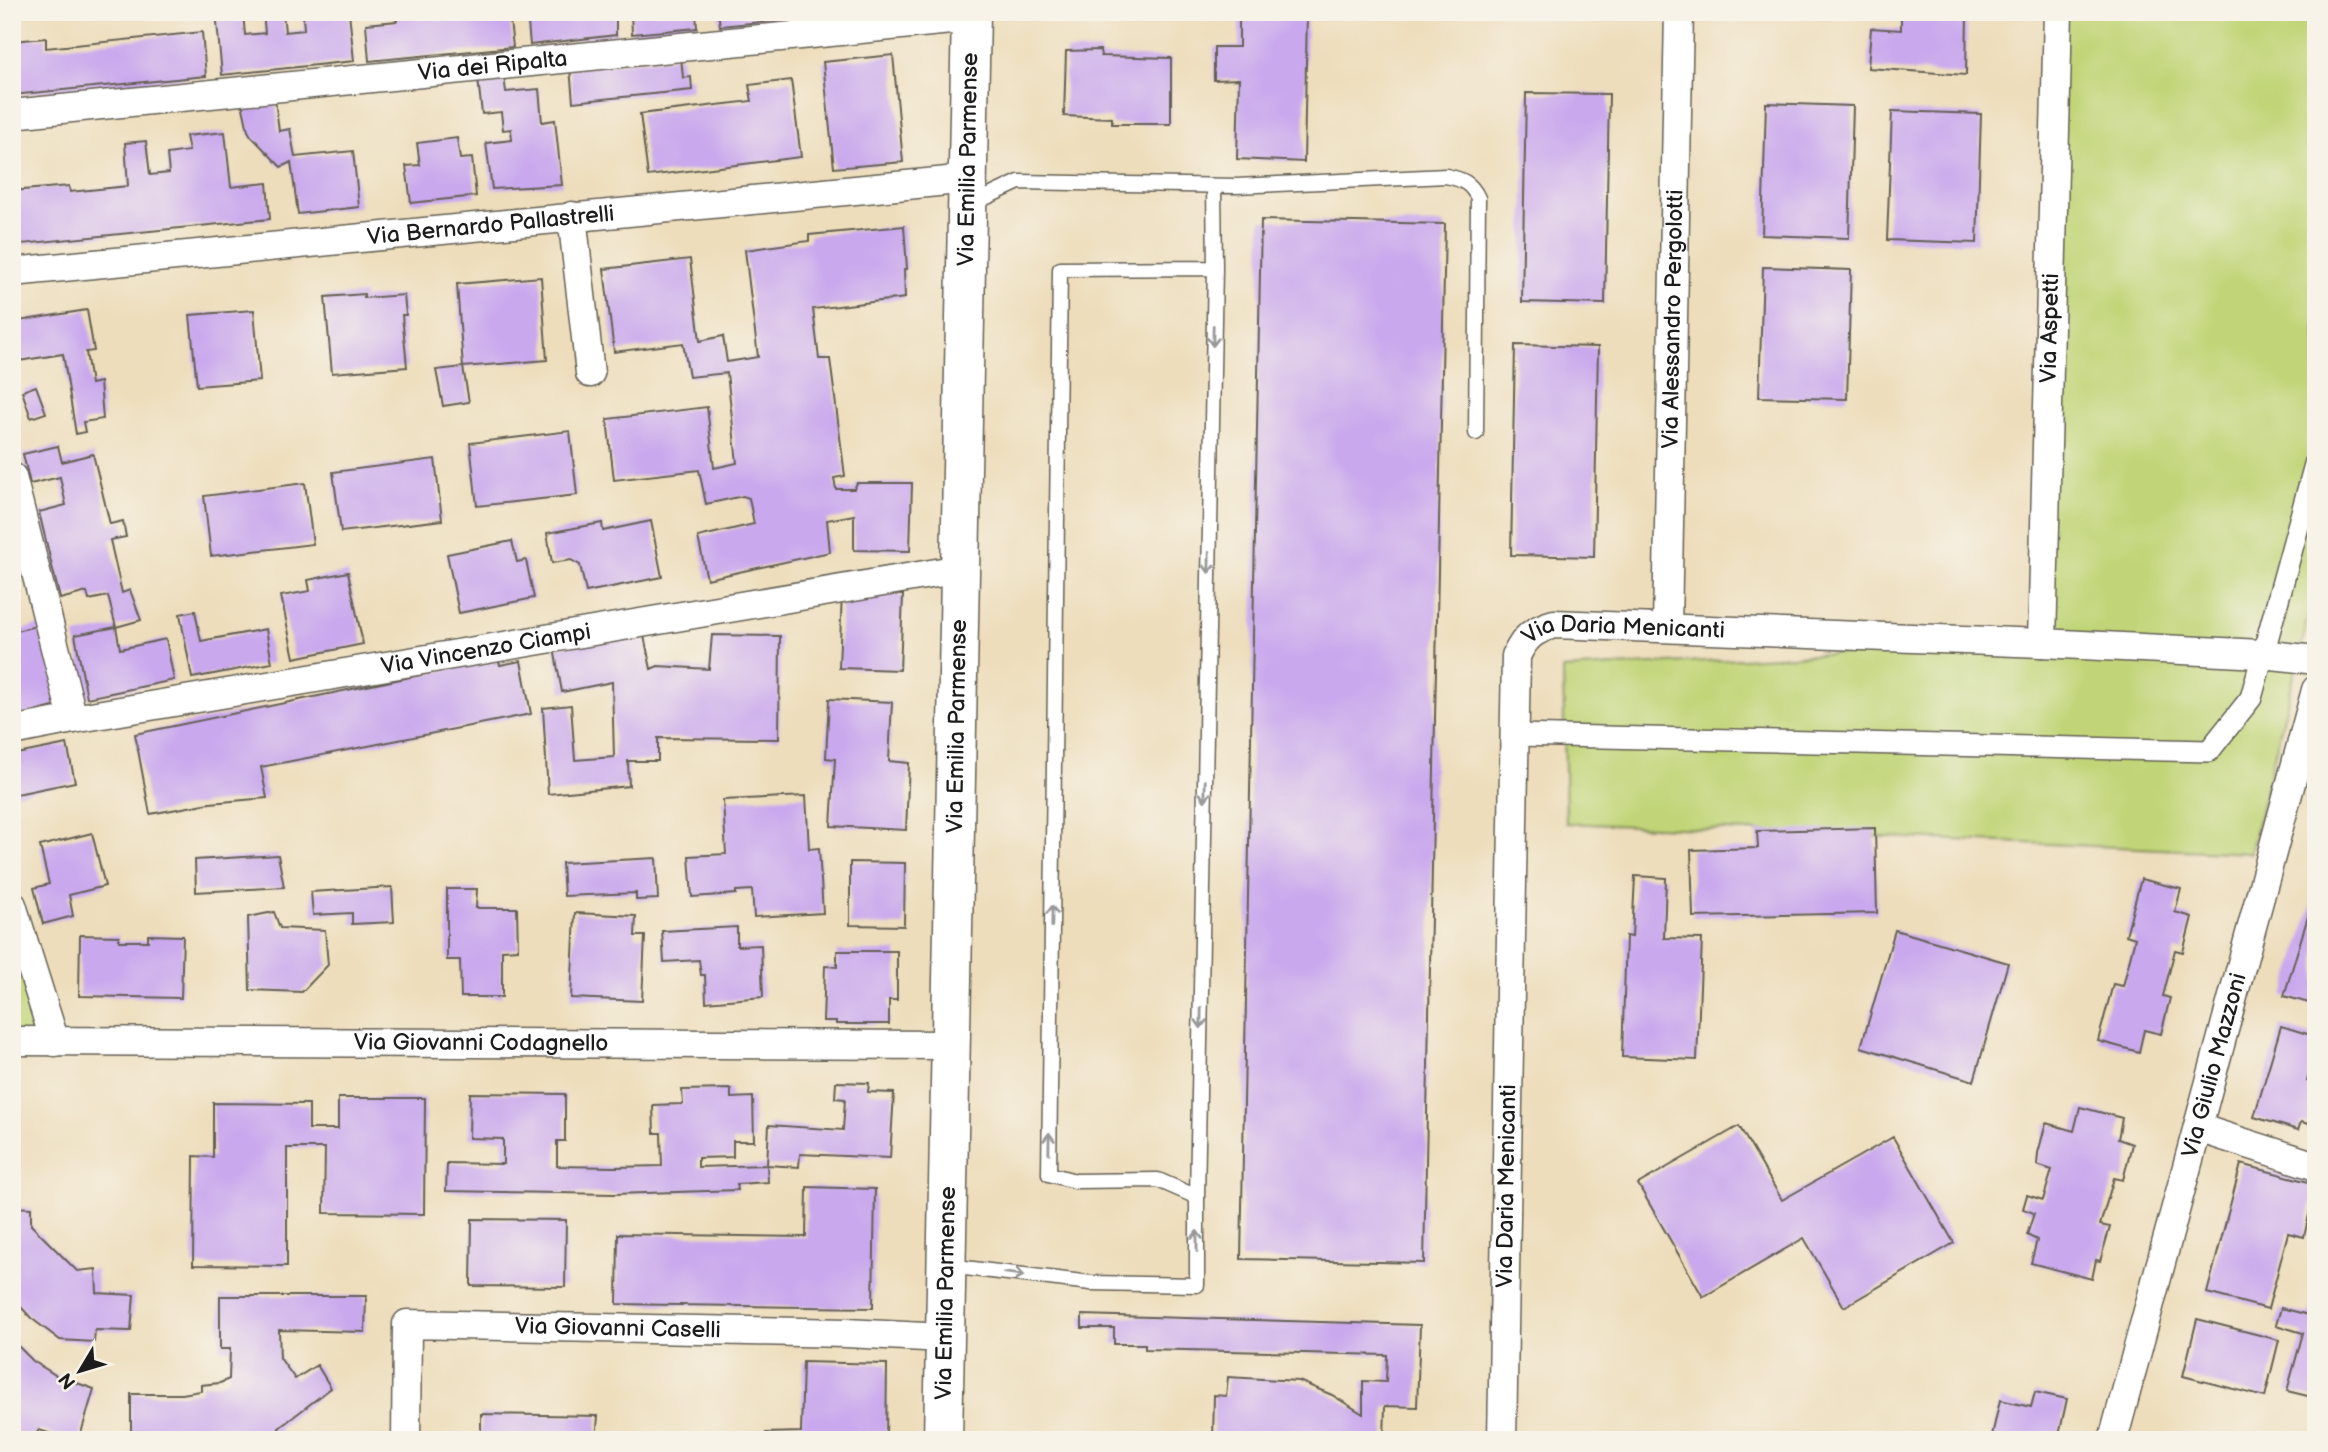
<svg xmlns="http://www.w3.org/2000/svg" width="2328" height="1452" font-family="'Balsamiq Sans',sans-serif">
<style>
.green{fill:#c1d578;stroke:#6e784a;stroke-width:2}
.building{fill:#c9a8ed}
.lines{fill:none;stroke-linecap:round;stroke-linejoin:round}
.service-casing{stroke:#656054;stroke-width:17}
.pedestrian-casing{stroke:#656054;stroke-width:24}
.minor-casing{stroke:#656054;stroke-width:31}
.secondary-casing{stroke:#656054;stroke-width:41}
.service{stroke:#fff;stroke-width:14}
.pedestrian{stroke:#fff;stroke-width:21}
.minor{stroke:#fff;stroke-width:28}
.secondary{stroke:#fff;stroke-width:38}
.oneway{stroke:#999}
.labels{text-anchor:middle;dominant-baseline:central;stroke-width:6;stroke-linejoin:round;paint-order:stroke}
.street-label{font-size:23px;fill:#1c1c1c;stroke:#f7f3e8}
</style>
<rect width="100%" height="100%" fill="#f7f3e8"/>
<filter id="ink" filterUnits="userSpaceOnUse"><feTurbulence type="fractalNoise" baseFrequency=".0143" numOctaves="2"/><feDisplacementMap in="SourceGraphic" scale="14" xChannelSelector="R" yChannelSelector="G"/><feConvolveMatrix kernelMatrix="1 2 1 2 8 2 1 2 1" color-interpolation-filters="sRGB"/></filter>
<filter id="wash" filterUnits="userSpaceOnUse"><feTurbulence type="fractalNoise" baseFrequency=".00686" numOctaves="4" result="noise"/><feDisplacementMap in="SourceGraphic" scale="28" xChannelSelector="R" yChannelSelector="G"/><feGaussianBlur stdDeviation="1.57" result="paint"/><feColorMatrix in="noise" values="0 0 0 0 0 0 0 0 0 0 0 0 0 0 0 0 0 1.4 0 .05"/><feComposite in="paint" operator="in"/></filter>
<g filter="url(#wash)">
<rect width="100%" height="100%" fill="#edddbb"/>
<path class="green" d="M2058,12H2316V587L2250,853L1566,823L1563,669L2042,642Z
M12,924L58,1039L12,1038Z"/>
<g id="blocks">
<path class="building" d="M216,12H243L245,35L265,33L263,12H283L285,32L304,30L303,15L349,12L354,61L222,75Z
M397,12H509L513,47L369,61L366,24L397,21Z
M527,12H616V35L530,45Z
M631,12H696L697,28L632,34Z
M718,12H842V14L720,26Z
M1069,12H1173L1172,19L1069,18Z
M1239,12H1307L1304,162L1237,159L1239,79L1214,80V47H1239Z
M1901,12H1967L1966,75L1868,68L1871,28L1901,30Z
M202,32L206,76L12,95V41L46,38V48Z
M1100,50L1101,56L1171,58V124H1112V118L1064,116L1066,51Z
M893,55L903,162L834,168L823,62Z
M681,57L683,78L691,77L692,90L573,102L570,68Z
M504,76L506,92L539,89L542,122L555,120L562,185L492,189L486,143L512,140L511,129L503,130L501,112L482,114L478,79Z
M791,80L801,157L648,176L640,114L752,101L749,85Z
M1526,93L1609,94L1605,304L1522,302Z
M275,99L279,131L290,129L295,157L353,151L359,207L298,214L291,162L281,167L251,136L248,131L242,103Z
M1766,103L1853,106L1849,238L1762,235Z
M1892,111L1981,114L1977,243L1887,240Z
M225,132L231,187L267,183L270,219L12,245V191L69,186L70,192L128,186L125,143L146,141L150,175L169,173L167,154L189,151L186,136Z
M457,138L460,159L472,158L476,196L411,203L406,166L420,165L417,143Z
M1261,220L1445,224L1424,1263L1241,1259Z
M904,226L907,269H904L905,298L813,309L819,359H830L845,476L834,478L836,489H854L857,483H912L910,551L854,550V515L827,520L830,552L707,579L698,537L754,524L749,498L743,496L706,504L699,470L614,480L607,419L707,407L714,468L737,463L727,373L689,377L683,343L614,352L604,269L690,259L700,341L723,336L727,362L758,357L745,250L809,241V235Z
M1763,267L1851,270L1847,399L1759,397Z
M541,277L547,360L463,367L457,284Z
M364,294V298L404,295L406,315H402L407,367L332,373L325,297Z
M87,310L94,351L86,352L91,384L100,382L103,419L83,422L85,432L76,434L63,354L12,362V322Z
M254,310L260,381L197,386L190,315Z
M1515,345L1598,347L1594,557L1511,555Z
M463,367L469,402L443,406L436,370Z
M36,386L46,413L31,418L22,391Z
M570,431L577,495L477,506L470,443Z
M58,446L62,462L93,454L110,524L123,521L126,537L110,540L122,593L130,590L141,620L116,627L108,596L89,600L87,592L60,599L39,512L66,505L60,477L30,484L23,454Z
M435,459L442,520L341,532L333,472Z
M305,483L313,544L211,556L204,496Z
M651,521L662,577L586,592L580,565L571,560L552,563L547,533L602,523L603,531Z
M512,541L517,562L526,560L534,598L459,613L447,554Z
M348,572L363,644L294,658L281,596L310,591L308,580Z
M842,592L903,595L900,670L839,668Z
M195,611L201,641L266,629L272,663L192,678L180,614Z
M40,625L61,705L12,718V632Z
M116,627L120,649L166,639L174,680L87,698L75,635Z
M643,631L651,669L658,666L709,669L712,635L780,636L779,739L658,738V761H628L629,786L548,794L543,708L571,705L575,760L614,757L612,682L562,692L554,648Z
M498,659L500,665L521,661L531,714L261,767L267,798L210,803L150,814L135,734Z
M829,699L892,702L889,761L909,763L906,830L831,826L835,759L826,758Z
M67,744L75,782L12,795V755Z
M806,796L809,849L819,848L823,913L754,917L752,890L736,891V894L692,897L689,856L726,854L723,800Z
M1875,828L1877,913L1693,917L1691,850L1758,848L1757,831Z
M92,833L105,886L69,895L73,916L43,924L34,888L49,884L40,846Z
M278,855L284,887L196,892L195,860Z
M656,858L658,899L636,900V893L564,896L562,863Z
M850,862L905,863L904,926L850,925Z
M1635,876L1666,878L1664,938L1702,939L1697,1060L1622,1057L1626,936L1632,937Z
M2141,879L2181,889L2175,912L2192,917L2183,952L2175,950L2163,996L2170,998L2161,1034L2144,1030L2139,1052L2098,1041L2113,984L2123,986L2135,938L2126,935Z
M392,887L394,922L352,924V913L313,915L311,892Z
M447,889H477L476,908H517L518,949L502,950V997H461L460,960H447Z
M2315,893H2316V1005L2284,996Z
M274,912L280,928L325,930L328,965L302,992L250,990L248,917Z
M575,913L636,916L635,936H645L642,1001L571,998Z
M737,927V946L761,945L763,997L706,1002L705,975H701L699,960L664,962L662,931Z
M1895,930L2008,963L1974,1081L1861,1047Z
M80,935L119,936V941H148V935L183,936L181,998L79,996Z
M837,951H897V1000H889V1024H836V1021H823L825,966L837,967Z
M2281,1026L2314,1036L2316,1031V1051L2307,1081L2316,1084V1101L2309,1124L2301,1122L2298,1130L2254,1117Z
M836,1082L869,1083L868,1092L894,1093L890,1158L800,1154L799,1167L767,1165L769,1125L843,1130L845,1099L835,1098Z
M731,1089V1098L753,1097L754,1141H733V1157L698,1158V1167L767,1165L768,1182L737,1184L738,1190L614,1194L446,1191L447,1163L503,1164V1139L469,1138L470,1093L565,1094V1141H557V1166L615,1167L662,1166L661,1133H654L653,1105L683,1104L682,1090Z
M338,1098H425L424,1214L324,1213L325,1148H287V1266L193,1265L194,1156L213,1157V1103L309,1104V1129H338Z
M2080,1107L2122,1118L2118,1139L2132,1144L2123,1180L2114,1178L2100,1225L2110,1227L2100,1261L2096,1260L2092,1279L2031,1263L2037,1240L2027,1235L2034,1213L2023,1209L2027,1195L2043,1200L2052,1170L2037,1165L2038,1153L2046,1123L2074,1131Z
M1739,1126L1782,1200L1893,1137L1954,1243L1844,1307L1804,1238L1703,1297L1638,1184Z
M2241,1164L2316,1184L2304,1237L2288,1233L2268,1309L2207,1293Z
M807,1187L875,1189L873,1308L617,1304L618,1234L806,1237Z
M12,1207L31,1208V1225L77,1271L96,1269L97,1293L134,1295L131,1331L95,1330L94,1342L60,1340L31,1318L12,1297Z
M472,1219L566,1220L565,1287L471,1286Z
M2315,1292H2316V1398L2287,1391L2303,1333L2276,1325L2281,1308L2309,1315Z
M220,1296H366L365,1332L279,1330L280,1358L295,1379L317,1365L331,1388L279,1428L283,1440H131V1394H182L201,1391V1385L220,1383L229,1379L230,1349H220Z
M1082,1315L1420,1325L1417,1407L1385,1406L1384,1440H1213L1214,1395L1226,1396L1228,1377L1299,1381L1332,1395L1363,1414V1381L1386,1382L1387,1355L1145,1349V1344H1114V1328H1082Z
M2197,1319L2279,1340L2265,1397L2183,1376Z
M12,1340L33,1361L57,1376L94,1389L79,1440H70L39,1430L32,1440H12Z
M803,1362L887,1364L886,1440H766V1433L801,1432Z
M2035,1392L2067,1399L2058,1440H1991L2000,1400L2031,1407Z
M481,1414L598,1416L596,1440H481Z"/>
</g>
</g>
<g filter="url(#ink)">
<use href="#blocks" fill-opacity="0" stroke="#656054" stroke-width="2"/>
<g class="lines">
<g class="service-casing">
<path id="service" d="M970,205L1019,182L1236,186L1446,176C1462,179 1471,183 1478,198L1476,433
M1197,1197L1215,268
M948,1266L1091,1283L1197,1285V1197L1158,1180L1075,1181L1049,1174L1060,269L1215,268L1214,186"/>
</g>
<g class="pedestrian-casing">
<path id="pedestrian" d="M1515,735L2209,751L2251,698L2316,461"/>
</g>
<g class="minor-casing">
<g id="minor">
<path id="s1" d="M12,114L971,18"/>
<path d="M572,216L590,373"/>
<path id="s2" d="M12,272L968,179"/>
<path d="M12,477L73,719"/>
<path id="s3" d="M1667,627L1679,12"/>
<path id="s4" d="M2042,643L2058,12"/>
<path id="s5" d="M12,731L73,719L960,569"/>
<path d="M12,905L55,1042"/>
<path id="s6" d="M12,1041L951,1045"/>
<path d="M2198,1128L2316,1166"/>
<path id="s7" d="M406,1440L407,1324L846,1333L945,1338"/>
<path id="s8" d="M1502,1440L1516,656C1525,637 1533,630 1554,624L2042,643L2262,654L2316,660"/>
<path id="s9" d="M2113,1440L2316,690"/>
</g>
</g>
<g class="secondary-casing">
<g id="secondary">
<path id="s10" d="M943,1440L971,12"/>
</g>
</g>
<use href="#service" class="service"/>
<use href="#pedestrian" class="pedestrian"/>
<use href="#minor" class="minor"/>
<use href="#secondary" class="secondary"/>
</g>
<defs><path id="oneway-shaft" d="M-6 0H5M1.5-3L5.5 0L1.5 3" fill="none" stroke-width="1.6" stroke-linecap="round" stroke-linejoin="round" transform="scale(1.75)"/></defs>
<g class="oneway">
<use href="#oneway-shaft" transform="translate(1213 336) rotate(91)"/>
<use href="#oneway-shaft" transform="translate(1209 563) rotate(91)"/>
<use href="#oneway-shaft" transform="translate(1205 791) rotate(91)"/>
<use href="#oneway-shaft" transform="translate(1052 916) rotate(-89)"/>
<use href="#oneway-shaft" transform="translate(1201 1018) rotate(91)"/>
<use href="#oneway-shaft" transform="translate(1049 1143) rotate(-89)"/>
<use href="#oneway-shaft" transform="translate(1197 1241) rotate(-90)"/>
<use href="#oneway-shaft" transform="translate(1014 1274) rotate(7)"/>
</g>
</g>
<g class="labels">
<g class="street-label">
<text stroke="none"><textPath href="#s1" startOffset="483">Via dei Ripalta</textPath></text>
<text stroke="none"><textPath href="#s10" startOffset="1281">Via Emilia Parmense</textPath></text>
<text stroke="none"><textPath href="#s2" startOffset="481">Via Bernardo Pallastrelli</textPath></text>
<text stroke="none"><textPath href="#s3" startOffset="308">Via Alessandro Pergolotti</textPath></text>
<text stroke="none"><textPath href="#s4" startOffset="315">Via Aspetti</textPath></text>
<text stroke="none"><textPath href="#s8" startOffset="905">Via Daria Menicanti</textPath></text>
<text stroke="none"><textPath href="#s5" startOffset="481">Via Vincenzo Ciampi</textPath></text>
<text stroke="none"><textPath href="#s10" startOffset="714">Via Emilia Parmense</textPath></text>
<text stroke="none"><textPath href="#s6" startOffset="469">Via Giovanni Codagnello</textPath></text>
<text stroke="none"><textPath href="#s9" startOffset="388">Via Giulio Mazzoni</textPath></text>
<text stroke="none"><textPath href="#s8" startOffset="254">Via Daria Menicanti</textPath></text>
<text stroke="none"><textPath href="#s10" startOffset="147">Via Emilia Parmense</textPath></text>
<text stroke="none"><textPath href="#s7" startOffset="327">Via Giovanni Caselli</textPath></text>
</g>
</g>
<rect width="2328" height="1452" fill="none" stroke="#f7f3e8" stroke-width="42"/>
<g transform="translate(80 1371) rotate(232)" stroke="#f7f3e8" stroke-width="5" paint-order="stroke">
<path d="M0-5L12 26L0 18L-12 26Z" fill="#1c1c1c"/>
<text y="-10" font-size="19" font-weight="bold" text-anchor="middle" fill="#1c1c1c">N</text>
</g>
</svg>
